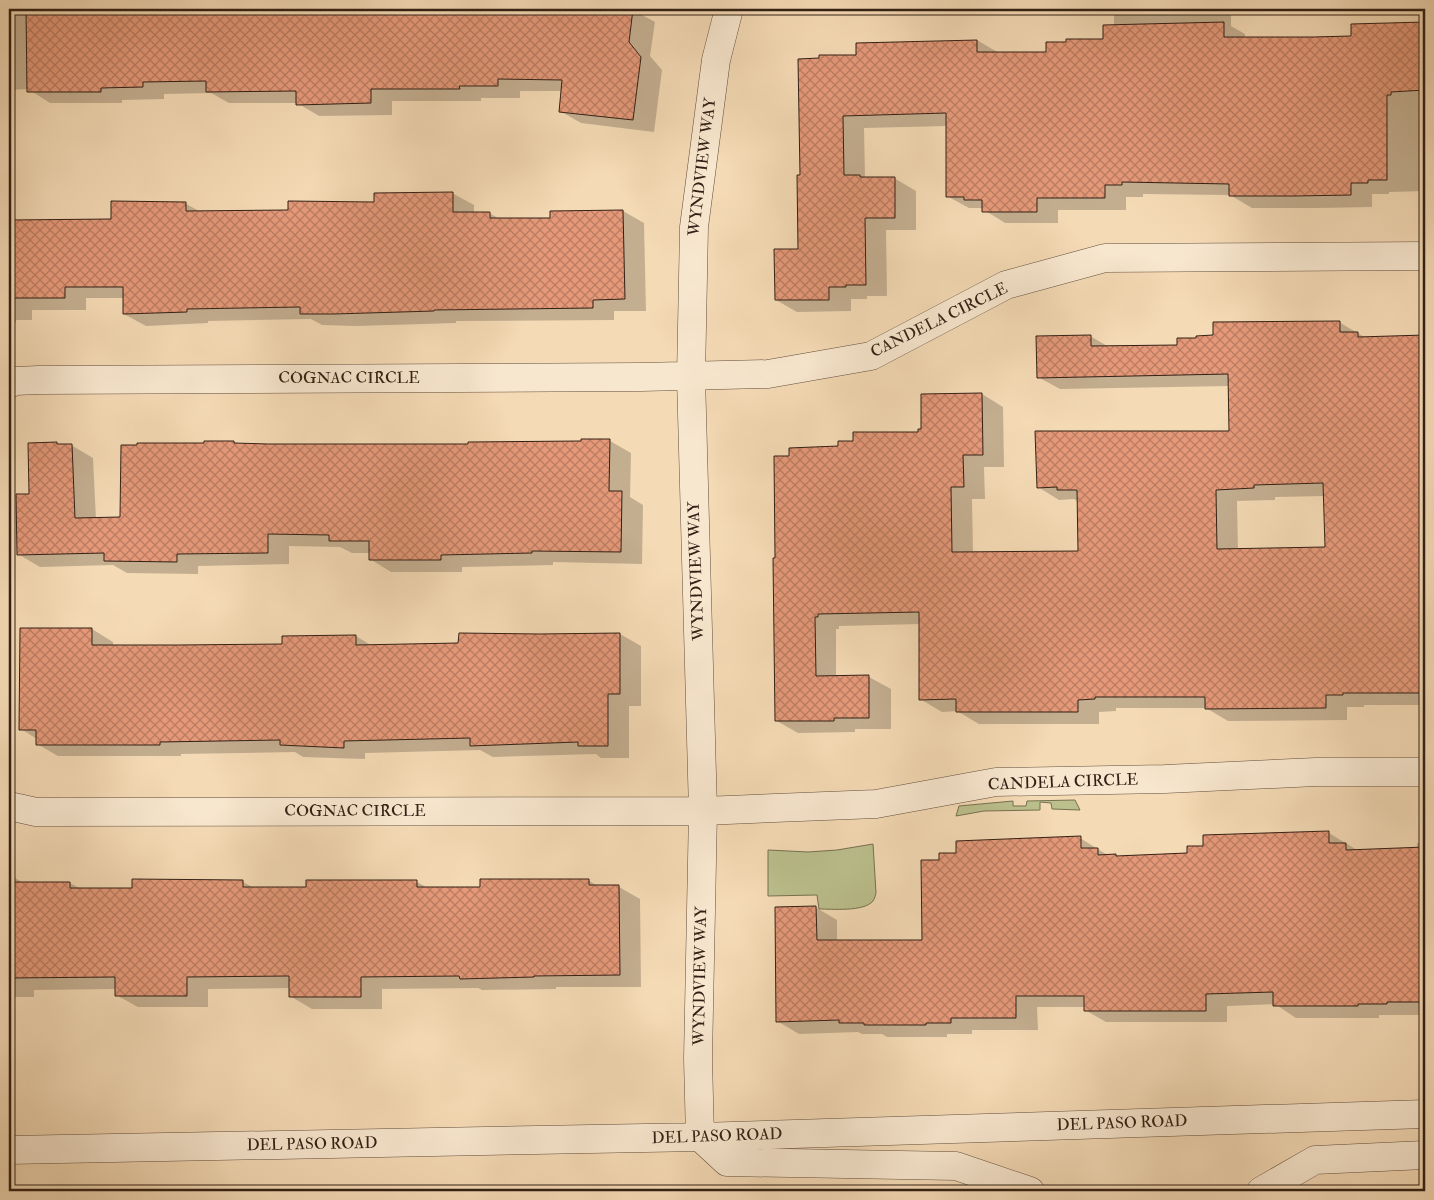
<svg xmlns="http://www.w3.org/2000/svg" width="1434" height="1200" font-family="'IM FELL Double Pica',serif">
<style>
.grass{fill:#bbc08d;stroke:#777051}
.shadow{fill:#0003;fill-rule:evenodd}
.building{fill:url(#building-cross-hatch);stroke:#332015;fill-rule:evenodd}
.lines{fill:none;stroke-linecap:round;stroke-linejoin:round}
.minor-casing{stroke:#634e3d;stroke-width:29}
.minor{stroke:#f8e7cf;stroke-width:28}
.labels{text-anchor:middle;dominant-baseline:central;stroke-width:4;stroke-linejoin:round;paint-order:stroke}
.street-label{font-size:16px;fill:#332015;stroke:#f8e7cf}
</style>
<defs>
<pattern id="building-cross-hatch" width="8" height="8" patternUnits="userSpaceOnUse" patternTransform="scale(1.25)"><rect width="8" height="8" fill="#e59979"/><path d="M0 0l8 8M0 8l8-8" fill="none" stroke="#ba7c62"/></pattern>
</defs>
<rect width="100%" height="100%" fill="#f4dab5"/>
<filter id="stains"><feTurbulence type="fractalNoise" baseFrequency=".004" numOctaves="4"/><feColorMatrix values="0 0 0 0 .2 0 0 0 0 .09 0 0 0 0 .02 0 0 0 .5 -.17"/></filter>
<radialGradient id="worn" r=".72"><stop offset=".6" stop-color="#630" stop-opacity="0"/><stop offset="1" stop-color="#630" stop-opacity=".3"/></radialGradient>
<path class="grass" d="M1075,800L1080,810L1052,809L1051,803L1040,802V810L984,811L956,816L959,806L1013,801V806H1026L1027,801Z
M873,844L876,893C875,896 875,898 873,901C864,912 832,909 819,909L817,895L768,896V850L808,852L837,850Z"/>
<path class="shadow" d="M9,9L633,10L655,22L650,56L662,70L654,132L581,123L560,111L562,91H520V98H481V101H392V115L319,116L297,103H229L211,93L164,94V99L122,100V103H50L28,89L9,90Z
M927,9H949L948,14Z
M1114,9H1231V26L1245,34V38L1352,37V25L1425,23V191L1389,192V194H1372V207L1319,208H1252L1230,195L1143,194V197H1126V210H1058V223H1005L981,208H969L947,196V126L864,128L865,178H894L916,191V230H886L887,296H867V299H851V311L797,312L776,300L800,250L801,176L858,56L977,40L999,53H1047L1104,40L1114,25Z
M452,193L474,205V213H489L500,219H552L623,211L644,223L646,311H614V320L456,321V323L356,326L322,325L311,319L208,321V323L146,326L124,314L125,298H86V310H32V320H16V323H9V216L18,221L112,220L186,204L201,212H289L376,204Z
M1339,322L1366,338L1425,336V705H1364V707H1347V720L1228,721L1206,708H1116V711L1099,712V724H979L957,711L942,712L920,699V624L839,626V629H836V677H869L891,689V729H855V732L798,733L777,721V560L790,458L840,447L854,442L920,433L982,394L1003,407L1004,467H984L985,499H972L973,553H1080L1079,502L1074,499L1059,500L1038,487L1230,432V386L1060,389L1038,377L1090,336L1109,347L1179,346L1198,339ZM1325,496L1326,548L1238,550L1237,501L1275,500V497Z
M610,441L631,453L630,497L643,505L642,564L553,562V565L462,567V572H391L370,559V553H352L340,547L289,546V564L198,566V574L127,573L113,565L40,567L18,554L30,495L29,444L57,443L60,445H71L93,458L96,519H121L206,444L234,442L238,444L386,446Z
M92,629L113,642V646H283V637L356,636L372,646L460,644L539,635L620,634L641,646V706H629V758H601L596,754L493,757L480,750L365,753V759L303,757L295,752L181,754V756H58L37,744V739L21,729Z
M1329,833L1357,850L1417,848V843H1425V1015H1379V1018H1296L1275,1004L1227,1006V1022H1106L1085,1010V1007H1037L1038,1030H972V1034H947V1037H887L882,1034H862L858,1032L799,1034L777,1021L815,907L837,920V941H924L940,862L958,854L1080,838L1109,856L1116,855L1119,857L1188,855Z
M9,877H13L24,883H70L81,889H133V880L243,882L254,888H307L417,882L428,888H481L588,880L599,887H619L640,899L641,987H556V989L482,990L478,988L382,989V1009H312L290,996V988L208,989V1007H138L116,995V989L34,990V997H9Z"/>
<path class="building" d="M26,9H633L629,42L641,57L633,120L559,112L562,80L498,79V86H459L460,89H371V103L296,105V91L206,92V81L143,82V87L101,88V92H27Z
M1224,22V37H1313L1351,36V24L1425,22V90L1391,92V95H1387V180H1368V183H1351V195L1296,196H1229V184L1122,182V185H1105V198H1037V212H982V200H964V197H946V113L843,116L844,175H860V177H895V218H865L866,285H846V287H829V300H775L774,249H798L797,175H800L798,59L819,58V55H856V43L977,40V52H1046V42H1066V39H1103V25Z
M453,192V212H490V218H550V211L623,210L625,299L593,300V308L434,310V311L334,314H300V307L187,309V312L123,314V287H65V298H9V220L111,219V201L186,202V211L288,210V201L374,202V193Z
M1340,321V332H1358V337L1425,335V693H1343V695H1326V708L1205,709V697H1095V699L1078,700V712H956V699L919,700V612L818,614V617H815L816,676L869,675V718H834V721H775L773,558H775L774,456H789V448L838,446V441H853V432H918V429H921V394L982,393L983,455H963L964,487H951L952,552L1078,551L1077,490H1057V487L1037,488L1035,431H1229L1228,374L1037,378L1036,336L1091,335V346L1177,345V338H1196V336L1213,335V322ZM1323,483L1325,547L1217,549L1216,490L1254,488V485Z
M581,439H610L609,491H622L621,552L532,551V553L441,555V560H369V541H329V535L268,534V553L177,554V562L104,561V553L17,555L16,494H29L28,443L57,442V444H72L75,518L120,517L121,445H137V443H204V441H234V443L268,444H468V442L581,441Z
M20,628H92V645H179L282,644V636L356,635V645L458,643L459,633L539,634L620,633V694H608V746H578V742L470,746V738L344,741V748L280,745V740L160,742V745H36V730H19Z
M1329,831V843H1346V850L1425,847V1002H1387V1004H1358V1006H1273V992L1206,994V1011H1084V996H1016V1018H951V1023H926V1025H864V1023H839V1020L776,1022L775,907L816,906L817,940H922L921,860H939V853H956V841L1081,836V848H1098V855L1116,854V856L1187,853V846H1203V835Z
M132,879L243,880V887H306V880H417V887H480V879H589V885H619L620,975L534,976V977L460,979L459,976L361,977V997H289V976L187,977V996H115V977L9,978V882H70V888H132Z"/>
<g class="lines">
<g class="minor-casing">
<path id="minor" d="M9,384L15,381L39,380L641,377L768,374L871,356L1006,285L1105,258L1425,256
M9,806L36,812L703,811L876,804L996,782L1165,779L1316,772H1425
M700,1137L698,1059L703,811L691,377L694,227L716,60L729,9
M700,1137L727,1162L956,1166L1030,1191
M9,1150L700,1137L1425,1114
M1261,1191L1315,1160L1425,1155"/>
</g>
<use href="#minor" class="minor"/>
</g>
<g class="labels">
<g class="street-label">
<text transform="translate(702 167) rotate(-83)">WYNDVIEW WAY</text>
<text transform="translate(939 320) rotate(-26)">CANDELA CIRCLE</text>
<text x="349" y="378">COGNAC CIRCLE</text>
<text transform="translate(696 571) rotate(-92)">WYNDVIEW WAY</text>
<text transform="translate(1063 782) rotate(-2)">CANDELA CIRCLE</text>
<text x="355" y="811">COGNAC CIRCLE</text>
<text transform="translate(700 976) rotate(-89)">WYNDVIEW WAY</text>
<text transform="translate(1122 1123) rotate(-2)">DEL PASO ROAD</text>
<text transform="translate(717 1136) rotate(-2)">DEL PASO ROAD</text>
<text transform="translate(312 1144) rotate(-1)">DEL PASO ROAD</text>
</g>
</g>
<rect width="1434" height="1200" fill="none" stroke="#f4dab5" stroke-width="30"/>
<rect x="10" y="10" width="1414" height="1180" fill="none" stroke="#332015" stroke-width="2.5"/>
<rect x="15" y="15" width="1404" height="1170" fill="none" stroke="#332015"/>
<rect width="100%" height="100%" filter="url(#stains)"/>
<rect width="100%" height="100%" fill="url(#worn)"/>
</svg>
